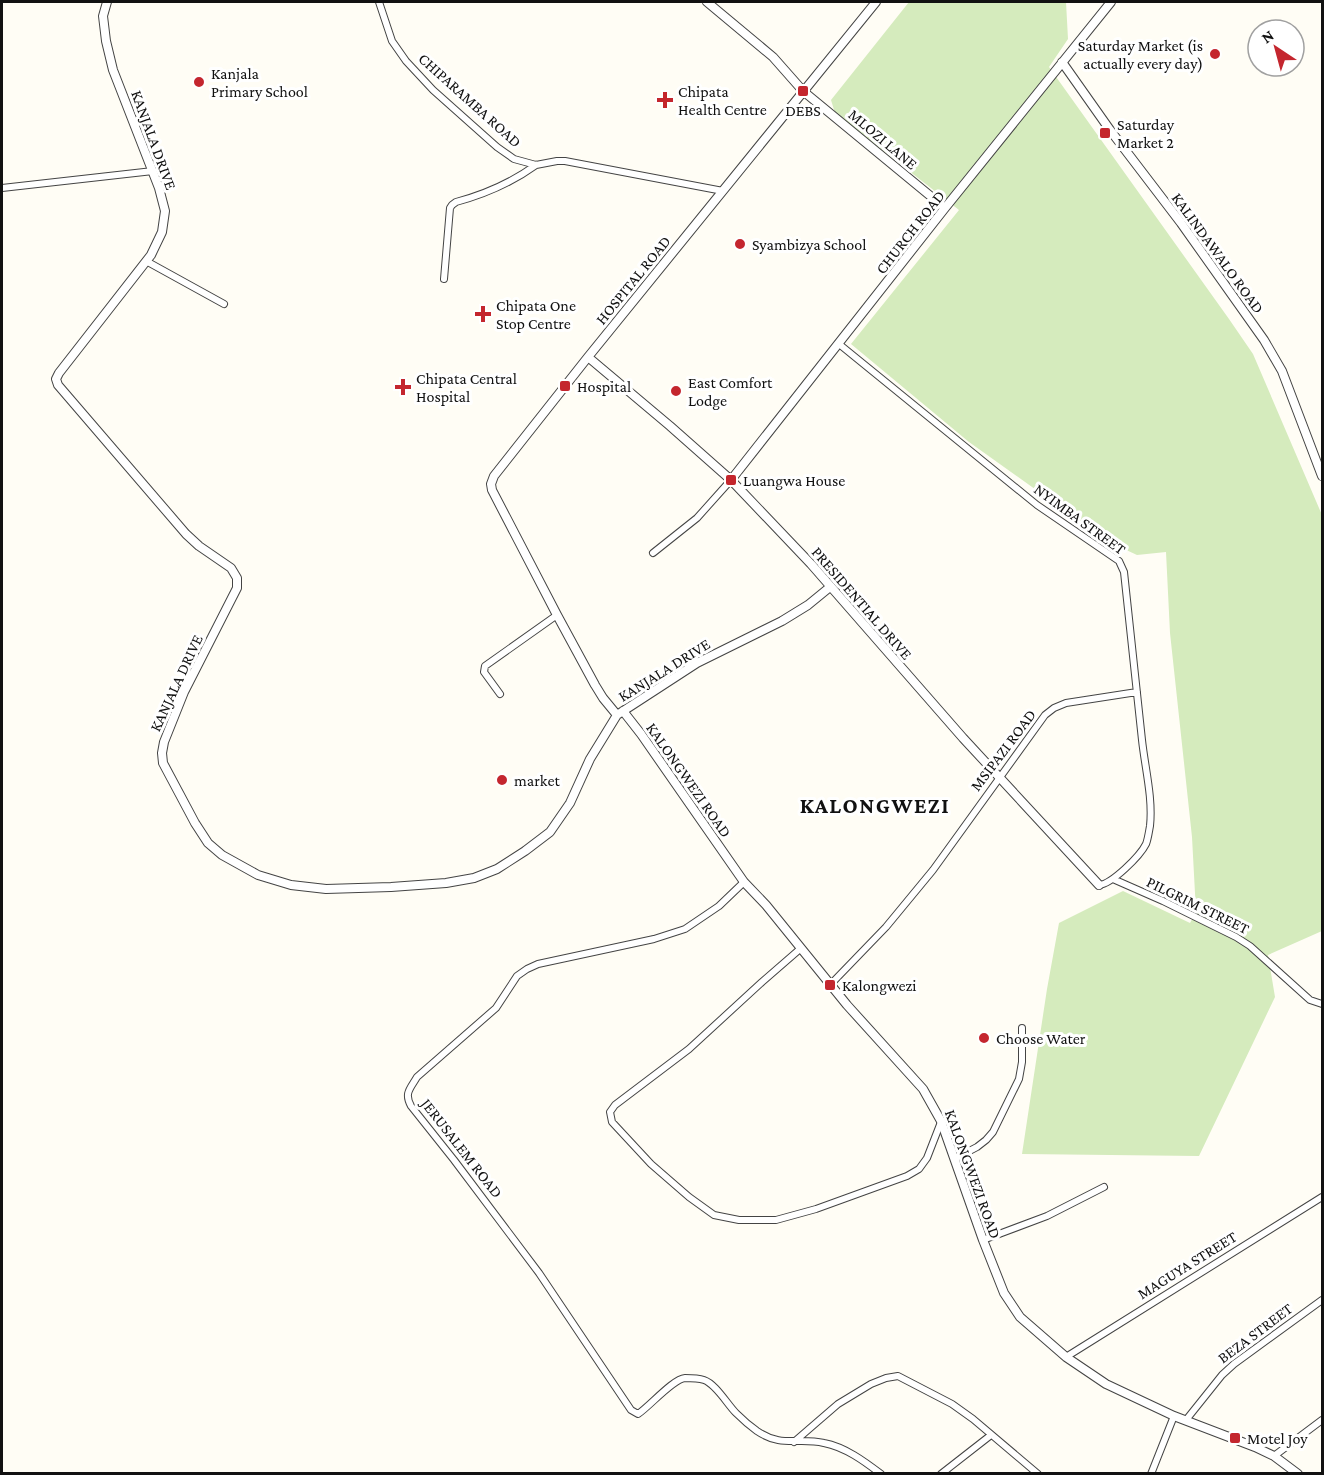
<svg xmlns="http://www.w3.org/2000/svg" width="1324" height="1475" font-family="'Crimson Pro',serif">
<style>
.grass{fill:#d5ebbd}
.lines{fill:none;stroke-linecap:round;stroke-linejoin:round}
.minor-casing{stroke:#444;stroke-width:8}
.tertiary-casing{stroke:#444;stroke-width:10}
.minor{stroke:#fff;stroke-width:6}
.tertiary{stroke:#fff;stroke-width:8}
.poi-dot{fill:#c4262e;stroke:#fff;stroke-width:2}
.labels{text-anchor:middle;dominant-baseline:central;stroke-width:6;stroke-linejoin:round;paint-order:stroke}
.poi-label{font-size:16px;fill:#111;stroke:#fff;text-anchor:start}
.street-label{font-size:16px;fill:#111;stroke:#fff}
.district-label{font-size:22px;font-weight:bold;letter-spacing:1.5px;fill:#111;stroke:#fff}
</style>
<rect width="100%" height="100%" fill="#fffdf5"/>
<path class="grass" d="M909,2H1066L1068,39L1049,67L1229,319L1253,354L1322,515V931L1268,955L1275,997L1199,1156L1022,1154L1047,989L1059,923L1123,891L1190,923L1196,912L1192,837L1170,633L1166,552L1137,555L1109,542L969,442L851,344L959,210L835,113L831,100Z"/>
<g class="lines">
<g class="minor-casing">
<path id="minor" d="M379,2L392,41L406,61L433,90L497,147L514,159L536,165L557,161H565L723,191
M2,188L153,171
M146,261L224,304
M444,279L450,208L452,205L456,202C486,194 511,183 536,165
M839,344L1037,505L1119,561L1124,572C1130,628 1136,684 1142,740C1145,768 1153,798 1150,826C1149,831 1148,839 1146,844C1140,856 1112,884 1099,885
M653,553L697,518L731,480
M500,694L484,672L485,666L557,615
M1113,879L1163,901L1236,937L1250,946L1310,1000L1322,1004
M744,882L719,906L685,929L654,939L538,964L527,969L517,976L496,1008L417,1077C410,1089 404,1093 411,1106L454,1160L539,1273L631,1410L638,1414C650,1406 673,1379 685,1378C691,1378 698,1378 704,1380C716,1384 727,1404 736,1413C742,1419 750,1426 757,1431C782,1448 798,1437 824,1443C845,1447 864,1461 881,1474
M800,949L762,982L689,1049L615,1105L610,1112L612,1122L651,1164L689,1197L714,1215L739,1220H776L816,1209L907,1176L919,1169L927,1158L941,1122
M830,985L886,927L933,870L1045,715L1054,708L1066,703L1137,692
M954,1159L977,1147L986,1140L993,1132L1019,1079L1022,1062V1028
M983,1240L1047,1216L1104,1187
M1066,1357L1322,1197
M1186,1420L1222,1375L1234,1364L1322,1300
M794,1442L838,1404L871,1384L886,1378L898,1376L952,1404L973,1419L1038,1474
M1274,1456L1322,1420
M941,1474L991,1435
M1151,1474L1174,1416"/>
</g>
<g class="tertiary-casing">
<path id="tertiary" d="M107,2L103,16L106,41L113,70L159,188L165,211L162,232L151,255L59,373L56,379L58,385L186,534L199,546L231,568L237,578V588L184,692L164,742L162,753L163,763L195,823L208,843L222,855L258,875L291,885L326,889L391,887L446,883L474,878L497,869L525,851L550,832L570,803L590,759L617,715L697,663L782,621L808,605L830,587
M707,2L773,57L803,91L945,208
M1062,62L1110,130L1181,223L1264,340L1282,371L1322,476
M588,357L670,426L731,480L811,564L963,738L1099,885
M731,480L945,208L1111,2
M623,711L641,734L744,882L766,905L847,1005L923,1089L941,1121L983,1240L1004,1293L1020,1317L1066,1357L1106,1384L1174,1416L1255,1447L1274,1456L1298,1474
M617,715L603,698L595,685L557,615L492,490L491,484L494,476L588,357L876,2"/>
</g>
<use href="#minor" class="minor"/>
<use href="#tertiary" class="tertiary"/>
</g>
<g class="poi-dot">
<circle cx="1215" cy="54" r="6"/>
<circle cx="199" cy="82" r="6"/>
<rect x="797" y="85" width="12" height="12" rx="3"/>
<path d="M662 91h6v6h6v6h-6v6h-6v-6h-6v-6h6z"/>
<rect x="1099" y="127" width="12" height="12" rx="3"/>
<circle cx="740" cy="244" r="6"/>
<path d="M480 305h6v6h6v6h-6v6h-6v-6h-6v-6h6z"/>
<rect x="559" y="380" width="12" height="12" rx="3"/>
<path d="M400 378h6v6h6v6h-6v6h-6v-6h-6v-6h6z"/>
<circle cx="676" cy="391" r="6"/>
<rect x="725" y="474" width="12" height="12" rx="3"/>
<circle cx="502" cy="780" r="6"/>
<rect x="824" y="979" width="12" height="12" rx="3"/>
<circle cx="984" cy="1038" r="6"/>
<rect x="1229" y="1432" width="12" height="12" rx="3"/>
</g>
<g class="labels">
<g class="poi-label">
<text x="1203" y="45" text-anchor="end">Saturday Market (is<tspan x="1203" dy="18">actually every day)</tspan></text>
<text x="211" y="73">Kanjala<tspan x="211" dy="18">Primary School</tspan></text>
<text x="678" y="91">Chipata<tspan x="678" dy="18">Health Centre</tspan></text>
<text x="803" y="110" text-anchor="middle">DEBS</text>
<text x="1117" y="124">Saturday<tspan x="1117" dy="18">Market 2</tspan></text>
<text x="752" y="244">Syambizya School</text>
<text x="496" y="305">Chipata One<tspan x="496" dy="18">Stop Centre</tspan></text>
<text x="416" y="378">Chipata Central<tspan x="416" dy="18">Hospital</tspan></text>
<text x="688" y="382">East Comfort<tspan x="688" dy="18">Lodge</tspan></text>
<text x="577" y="386">Hospital</text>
<text x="743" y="480">Luangwa House</text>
<text x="514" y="780">market</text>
<text x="842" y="985">Kalongwezi</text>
<text x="996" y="1038">Choose Water</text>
<text x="1247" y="1438">Motel Joy</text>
</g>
<g class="street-label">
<text transform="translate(470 100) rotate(42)">CHIPARAMBA ROAD</text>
<text transform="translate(883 139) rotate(40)">MLOZI LANE</text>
<text transform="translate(154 140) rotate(70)">KANJALA DRIVE</text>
<text transform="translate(910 232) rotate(-52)">CHURCH ROAD</text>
<text transform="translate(1218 253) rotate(54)">KALINDAWALO ROAD</text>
<text transform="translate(633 280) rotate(-51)">HOSPITAL ROAD</text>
<text transform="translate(1080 519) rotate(36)">NYIMBA STREET</text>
<text transform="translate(862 603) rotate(49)">PRESIDENTIAL DRIVE</text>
<text transform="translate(664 670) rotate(-32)">KANJALA DRIVE</text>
<text transform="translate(176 683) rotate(-65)">KANJALA DRIVE</text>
<text transform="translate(1003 750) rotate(-53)">MSIPAZI ROAD</text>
<text transform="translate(689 780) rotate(55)">KALONGWEZI ROAD</text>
<text transform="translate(1198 905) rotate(26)">PILGRIM STREET</text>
<text transform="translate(462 1148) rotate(52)">JERUSALEM ROAD</text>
<text transform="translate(973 1174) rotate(70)">KALONGWEZI ROAD</text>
<text transform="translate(1187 1265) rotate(-32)">MAGUYA STREET</text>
<text transform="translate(1255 1333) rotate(-37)">BEZA STREET</text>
</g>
<g class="district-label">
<text x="875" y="805">KALONGWEZI</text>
</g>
</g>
<rect width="1324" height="1475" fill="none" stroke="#111111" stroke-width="6"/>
<g transform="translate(1276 48) rotate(324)"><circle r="28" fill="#ffffff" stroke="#a0a0a0" stroke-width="1.5"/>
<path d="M0-4.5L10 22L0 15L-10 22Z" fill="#c4262e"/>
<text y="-9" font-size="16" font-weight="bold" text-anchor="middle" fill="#111111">N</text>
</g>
</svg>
